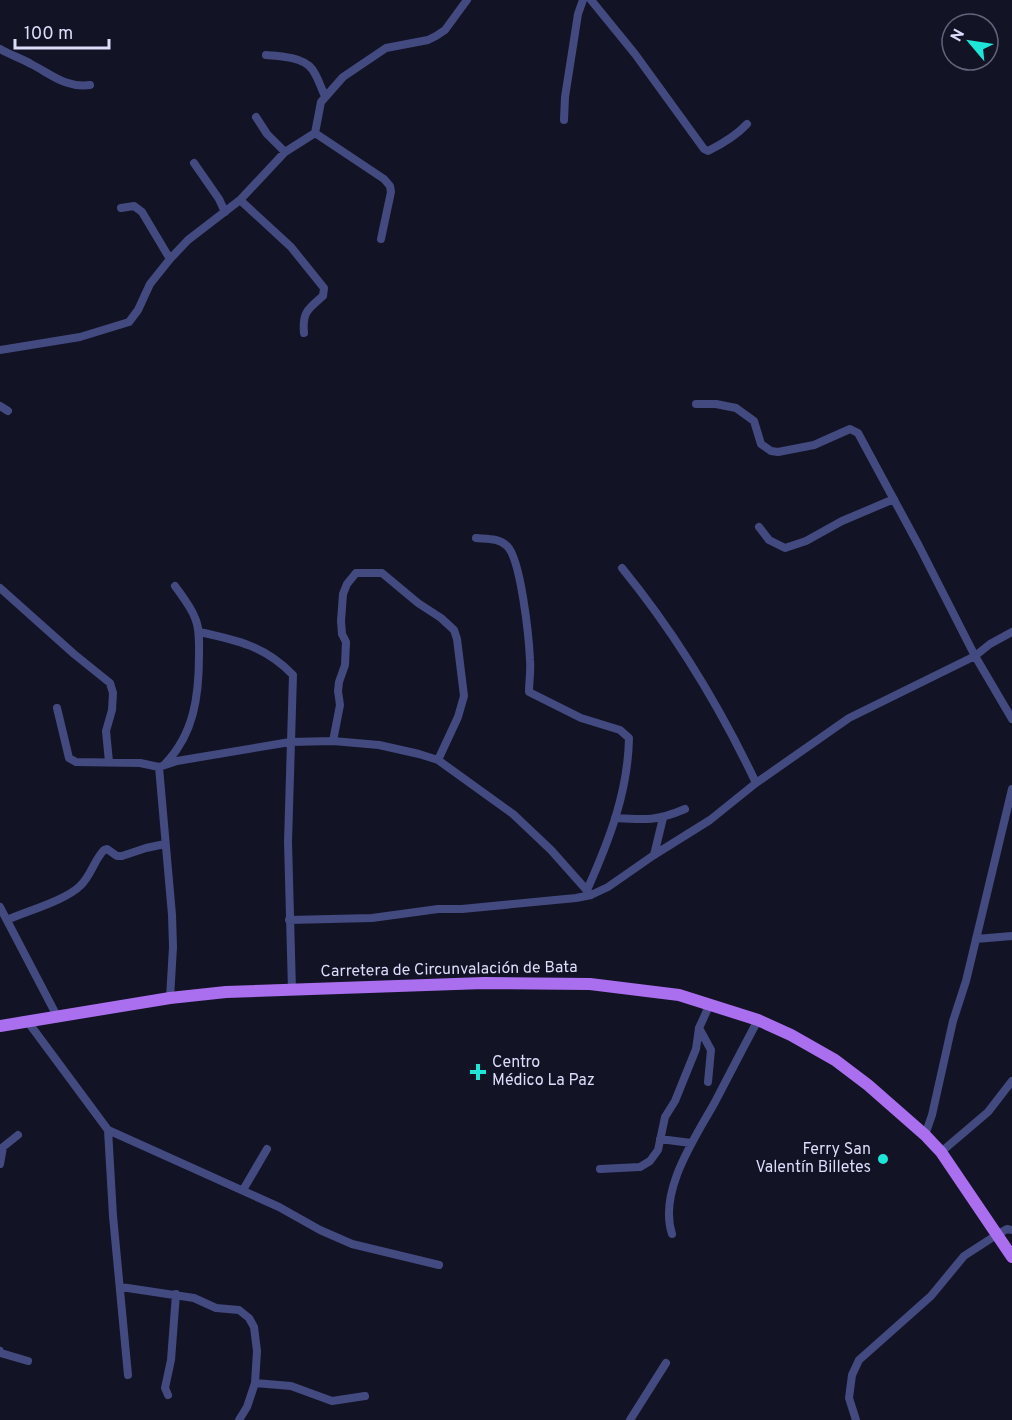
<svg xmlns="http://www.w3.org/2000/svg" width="1012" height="1420" font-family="Overpass,sans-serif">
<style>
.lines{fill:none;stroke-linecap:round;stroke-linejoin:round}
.minor{stroke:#434a80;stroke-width:8}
.primary{stroke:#aa6fef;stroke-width:12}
.poi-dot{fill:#1de6d9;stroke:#131326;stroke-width:2}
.labels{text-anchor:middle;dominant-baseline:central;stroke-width:5;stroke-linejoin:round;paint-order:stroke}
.street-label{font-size:16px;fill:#dcddfb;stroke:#131326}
.poi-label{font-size:16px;fill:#dcddfb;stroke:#131326;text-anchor:start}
</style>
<rect width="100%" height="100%" fill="#131326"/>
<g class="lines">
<path class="minor" d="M591,0L635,54L704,149L708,151C722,144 736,136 747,124
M0,49C10,55 21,58 31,64C51,74 65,88 90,85
M266,55C280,56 303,57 312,69C318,77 321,88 325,96
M256,117L267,134L285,152
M564,120L565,97L578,14L583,0
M315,133L384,179L390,186L391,192L381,239
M194,163L219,199L225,212
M240,200L291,247L324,288L323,296C308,309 302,312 304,333
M121,208L134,206L142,212L170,259
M0,350L80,337L129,322L138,310L150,284L170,259L188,240L240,200L285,152L315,133L321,102L343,77L386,48L428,40L436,36L445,30L467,0
M0,406L8,411
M759,527L769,540L785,548L806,541L842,521L894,499
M476,538C487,539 499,538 507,546C521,559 529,638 530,660C531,671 529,682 529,692L581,718L620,730L629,738C628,792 609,841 587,890
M622,568C675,633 720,707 756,783
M0,588L74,654L110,683L113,693L112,710L106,731L109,762
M199,632C237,640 265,646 293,675L288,842L292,990
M1012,632L990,644L975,656L1012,719
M57,708L69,758L76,762L140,763L159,767L177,761L290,742L333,741L379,745L419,754L438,760L513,814L551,850L591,895
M333,741L340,705L338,691L339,682L345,665L346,642L342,634L341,621L343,594L347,584L356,573H382L418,603L441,618L454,630L457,639L464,696L458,717L438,760
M165,764C194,734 199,696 199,655C199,643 200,629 195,618C191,607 182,596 175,586
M159,767L172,915L173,947L170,998
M615,818C645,820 657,821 685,809
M654,855L663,818
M0,907L58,1018
M7,920C27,911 66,900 80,886C91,876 94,860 104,850L107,849L117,856H122L146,848L165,844
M289,920L372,918L438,909H462L576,898L591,895L608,887L654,855L710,820L756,783L849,718L975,656L919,546L858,433L850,429L814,445L778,452L771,451L761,444L754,421L736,408L716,404H696
M976,939L1012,936
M28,1022L108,1130L113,1216L128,1375
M699,1028L711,1050L708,1082
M108,1130L279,1207L320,1230L352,1244L439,1265
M925,1135L932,1115L953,1021L966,981L1012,789
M660,1139L691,1143
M941,1152L988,1112L1012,1081
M0,1164L3,1147L18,1135
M600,1169L640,1167L650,1161L658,1150L665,1117L675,1101L696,1049L699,1028L710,1004
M243,1190L267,1149
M672,1234C658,1191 695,1138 715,1102C729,1075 743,1048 758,1020
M121,1287L194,1298L216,1308L239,1310L249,1318L254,1327L257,1351L255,1383L247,1407L239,1420
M0,1351L1,1353L28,1361
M255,1383L291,1386L332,1401L365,1396
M168,1395L165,1388L171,1360L176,1294
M630,1420L666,1363
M856,1420L849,1398L852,1375L859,1360L931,1296L964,1256L998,1234L1007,1229L1012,1230"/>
<path class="primary" d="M0,1026L170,998L226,992L484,983L590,984L679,995L758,1020L791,1035L835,1060L868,1085L925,1135L941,1152L1012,1257"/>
</g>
<g class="poi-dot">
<path d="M475 1063h6v6h6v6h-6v6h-6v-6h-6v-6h6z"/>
<circle cx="883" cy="1159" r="6"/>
</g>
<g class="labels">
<g class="street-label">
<text transform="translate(449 970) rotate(-1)">Carretera de Circunvalación de Bata</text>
</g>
<g class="poi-label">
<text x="492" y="1063">Centro<tspan x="492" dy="18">Médico La Paz</tspan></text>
<text x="871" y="1150" text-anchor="end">Ferry San<tspan x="871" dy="18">Valentín Billetes</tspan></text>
</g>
</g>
<g transform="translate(970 42) rotate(299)"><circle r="28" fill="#131326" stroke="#63647b" stroke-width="1.5"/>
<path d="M0-4.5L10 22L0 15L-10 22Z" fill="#1de6d9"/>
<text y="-9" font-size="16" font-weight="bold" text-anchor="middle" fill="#dcddfb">N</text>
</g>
<path d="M15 39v9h94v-9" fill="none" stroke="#dcddfb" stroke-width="3"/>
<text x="24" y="39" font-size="18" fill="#dcddfb" stroke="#131326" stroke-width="4.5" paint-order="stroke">100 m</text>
</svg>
